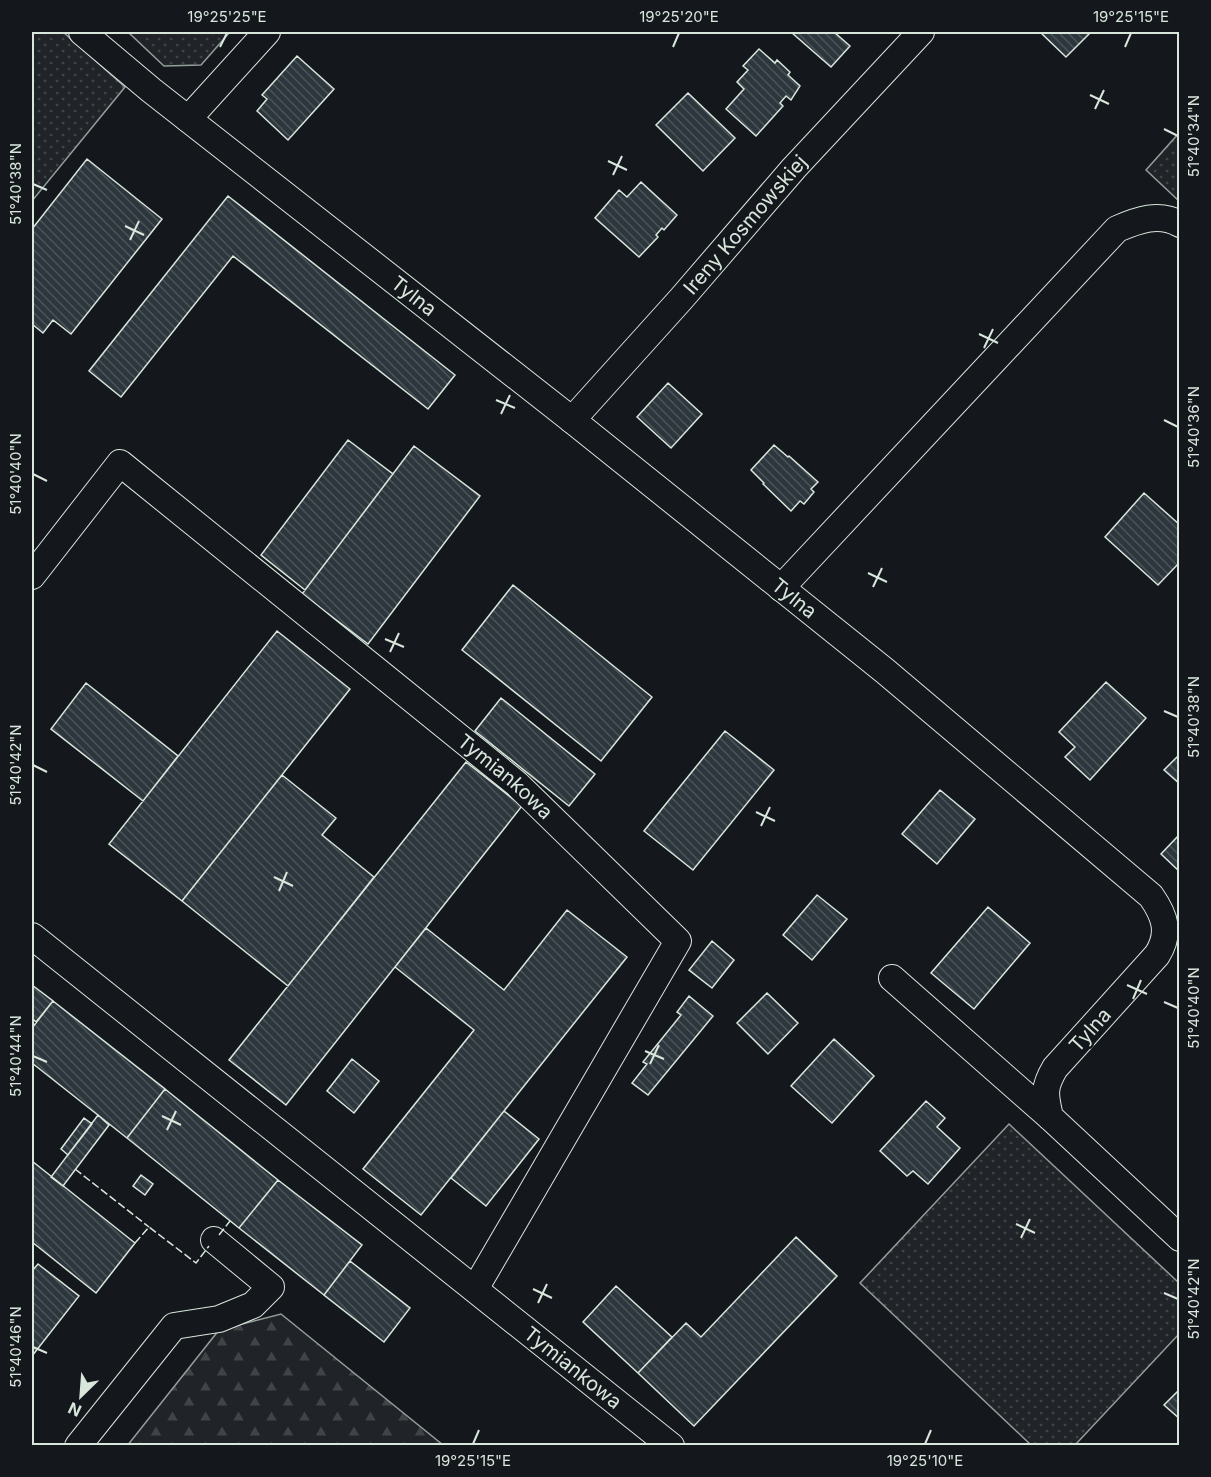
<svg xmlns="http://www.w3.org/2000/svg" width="1211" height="1477" font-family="Inter,sans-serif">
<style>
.grass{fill:url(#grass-dots);stroke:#939e99;stroke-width:1.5}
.forest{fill:url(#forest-firs);stroke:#939e99;stroke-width:1.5}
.building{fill:url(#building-back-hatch);stroke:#d8e6dc;stroke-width:1.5}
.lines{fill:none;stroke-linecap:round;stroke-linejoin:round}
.minor-casing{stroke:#d8e6dc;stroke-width:28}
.minor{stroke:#14181c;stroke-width:26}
.fence{stroke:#d8e6dc;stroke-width:1.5;stroke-dasharray:8 3;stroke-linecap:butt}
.ticks{fill:none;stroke:#d8e6dc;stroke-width:2}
.labels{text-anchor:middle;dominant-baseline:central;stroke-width:4.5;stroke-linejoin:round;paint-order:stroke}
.street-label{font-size:20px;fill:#d8e6dc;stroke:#14181c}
.neatline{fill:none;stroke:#d8e6dc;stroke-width:2}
.ticks-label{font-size:15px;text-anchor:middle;fill:#d8e6dc}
</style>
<defs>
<pattern id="grass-dots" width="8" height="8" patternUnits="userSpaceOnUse" patternTransform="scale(1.5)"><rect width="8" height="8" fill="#202428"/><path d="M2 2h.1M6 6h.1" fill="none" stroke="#404447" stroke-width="1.8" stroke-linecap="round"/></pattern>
<pattern id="forest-firs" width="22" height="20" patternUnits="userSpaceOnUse" patternTransform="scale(1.5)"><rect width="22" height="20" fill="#202428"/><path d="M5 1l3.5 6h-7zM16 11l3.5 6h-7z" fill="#404447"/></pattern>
<pattern id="building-back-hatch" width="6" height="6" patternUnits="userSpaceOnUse" patternTransform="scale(1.5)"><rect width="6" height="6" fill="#2c363c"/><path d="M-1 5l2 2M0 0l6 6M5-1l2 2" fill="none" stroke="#4a5358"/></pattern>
</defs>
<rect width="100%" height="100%" fill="#14181c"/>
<path class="grass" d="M32,32H63L125,87L32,201Z
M128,32H230L201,65L164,66Z
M1179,133V201L1146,170Z
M1009,1124L1179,1283V1334L1075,1445H1031L860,1283Z"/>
<path class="forest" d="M281,1314L443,1445L127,1446L219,1330Z"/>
<path class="building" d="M791,32H834L850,46L831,67Z
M1040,32H1091L1066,57Z
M759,49L775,63L777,60L790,72L788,75L800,86L791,100L786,96L780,103L783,106L756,136L726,109L744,89L737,82L748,70L743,66Z
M297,56L334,89L288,140L257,111L267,99L262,95Z
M688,93L735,138L703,171L656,125Z
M87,159L162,219L71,334L53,320L43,333L32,324V229Z
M641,182L677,215L664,230L662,228L656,235L658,237L639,257L595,218L619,190L627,197Z
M228,196L455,375L428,409L233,256L121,397L89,371Z
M668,383L702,414L671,448L637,417Z
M348,440L393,474L305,590L261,555Z
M774,445L788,457L789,456L818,482L811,489L814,492L804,504L800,501L791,511L763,484L764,483L751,470Z
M414,446L480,496L368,644L302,594Z
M1144,493L1180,525V562L1158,585L1105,537Z
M513,585L652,697L601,761L462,650Z
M277,631L350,689L182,901L109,844Z
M1106,682L1146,718L1090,780L1065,757L1075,747L1059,732Z
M86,683L178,756L143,801L51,729Z
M501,698L595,774L569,806L475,731Z
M725,731L774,770L693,870L644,831Z
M1180,754V784L1164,770Z
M466,762L522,806L286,1105L229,1060Z
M282,775L336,818L322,835L374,877L288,986L182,901Z
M940,790L975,819L937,864L902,834Z
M1180,834V872L1161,854Z
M817,895L847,919L812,960L783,935Z
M988,907L1030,943L974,1009L931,973Z
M567,910L627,957L421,1215L363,1169L474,1030L395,967L426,928L504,990Z
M712,941L734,960L712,988L689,970Z
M32,985L53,1001L36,1022L32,1018Z
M767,993L798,1023L768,1054L737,1023Z
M689,996L713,1016L648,1095L632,1083L647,1064L643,1062L681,1015L677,1012Z
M53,1001L165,1089L127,1138L32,1063V1028Z
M834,1039L874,1076L832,1123L791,1086Z
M352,1059L379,1081L354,1113L327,1091Z
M165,1089L278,1180L239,1228L127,1138Z
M926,1101L945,1118L937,1127L960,1148L928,1184L913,1171L907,1176L880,1151Z
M504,1111L539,1139L486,1206L451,1178Z
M98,1115L109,1125L63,1186L51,1177Z
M84,1118L92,1124L68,1155L61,1149Z
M32,1161L135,1243L96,1293L32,1242Z
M141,1175L153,1184L145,1195L133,1186Z
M278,1180L362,1245L324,1295L239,1228Z
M796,1237L837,1276L694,1426L638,1373L686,1323L701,1337Z
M350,1261L410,1308L384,1342L324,1295Z
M38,1264L79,1296L32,1356V1271Z
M616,1286L672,1337L638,1373L583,1322Z
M1180,1389V1419L1164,1405Z"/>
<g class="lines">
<g class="minor-casing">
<g id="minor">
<path id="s1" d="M82,32L151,90L572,420L885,671L1151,896C1165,916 1171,933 1157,955L1055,1068C1043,1088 1045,1095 1050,1117L1180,1238"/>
<path d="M188,119L267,32"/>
<path id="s2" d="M572,420L681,299L794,168L921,32"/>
<path id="s3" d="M32,576L120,463L517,784L678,941L475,1289"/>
<path d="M781,588L1117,229C1138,220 1159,212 1180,224"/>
<path id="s4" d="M32,936L671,1446"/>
<path d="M892,978L1050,1117"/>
<path d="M78,1446L174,1326L219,1319L253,1305L271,1287L214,1240"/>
</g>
</g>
<use href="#minor" class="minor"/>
<path class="fence" d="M75,1169L149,1227
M219,1235L230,1221
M135,1243L149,1227L196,1263L209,1246"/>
</g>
<path class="ticks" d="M220,47L227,33M673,47L679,33M1125,47L1131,33M1090,95L1109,104M1095,109L1104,90M1164,129L1178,136M608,161L627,170M613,175L622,156M33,184L47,190M125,226L144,235M130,240L139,221M979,334L998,343M984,348L993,329M496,400L515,408M501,414L510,395M1164,420L1178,427M33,474L47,481M868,573L887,582M873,587L882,568M385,639L404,647M390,652L399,633M1164,711L1178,717M33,765L47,772M756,812L775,821M761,826L770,807M274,877L293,886M279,891L287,872M1127,985L1147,994M1133,999L1141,980M1164,1002L1178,1008M645,1051L664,1059M33,1056L47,1062M650,1064L659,1045M162,1116L181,1125M167,1130L176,1111M1016,1224L1035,1233M1021,1238L1030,1219M533,1289L552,1298M1164,1293L1178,1299M538,1303L547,1284M33,1347L47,1353M473,1444L479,1430M925,1444L931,1430"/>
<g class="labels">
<g class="street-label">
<text stroke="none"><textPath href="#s2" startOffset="261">Ireny Kosmowskiej</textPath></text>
<text stroke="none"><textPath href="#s1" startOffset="424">Tylna</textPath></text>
<text stroke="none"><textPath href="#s1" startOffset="910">Tylna</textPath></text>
<text stroke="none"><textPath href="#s3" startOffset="640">Tymiankowa</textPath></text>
<text transform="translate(1090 1030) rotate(-48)">Tylna</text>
<text stroke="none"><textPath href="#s4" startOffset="692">Tymiankowa</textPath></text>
</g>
</g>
<rect width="1211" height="1477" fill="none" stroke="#14181c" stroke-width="66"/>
<g transform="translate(81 1396) rotate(205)" stroke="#14181c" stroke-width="4.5" paint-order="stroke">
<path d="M0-4.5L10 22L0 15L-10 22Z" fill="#d8e6dc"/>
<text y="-9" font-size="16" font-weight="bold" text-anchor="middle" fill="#d8e6dc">N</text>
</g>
<rect x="33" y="33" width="1145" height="1411" class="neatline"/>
<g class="ticks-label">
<text x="227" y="22">19°25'25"E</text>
<text x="679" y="22">19°25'20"E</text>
<text x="1131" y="22">19°25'15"E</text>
<text transform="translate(1194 136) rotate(-90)" y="5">51°40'34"N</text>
<text transform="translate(16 184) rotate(-90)" y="5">51°40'38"N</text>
<text transform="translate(1194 427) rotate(-90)" y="5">51°40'36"N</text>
<text transform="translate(16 474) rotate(-90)" y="5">51°40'40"N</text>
<text transform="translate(1194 717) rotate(-90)" y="5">51°40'38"N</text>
<text transform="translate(16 765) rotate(-90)" y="5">51°40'42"N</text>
<text transform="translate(1194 1008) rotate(-90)" y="5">51°40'40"N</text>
<text transform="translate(16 1056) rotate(-90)" y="5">51°40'44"N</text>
<text transform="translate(1194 1299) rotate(-90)" y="5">51°40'42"N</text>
<text transform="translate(16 1347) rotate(-90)" y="5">51°40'46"N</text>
<text x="473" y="1466">19°25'15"E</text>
<text x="925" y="1466">19°25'10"E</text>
</g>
</svg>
